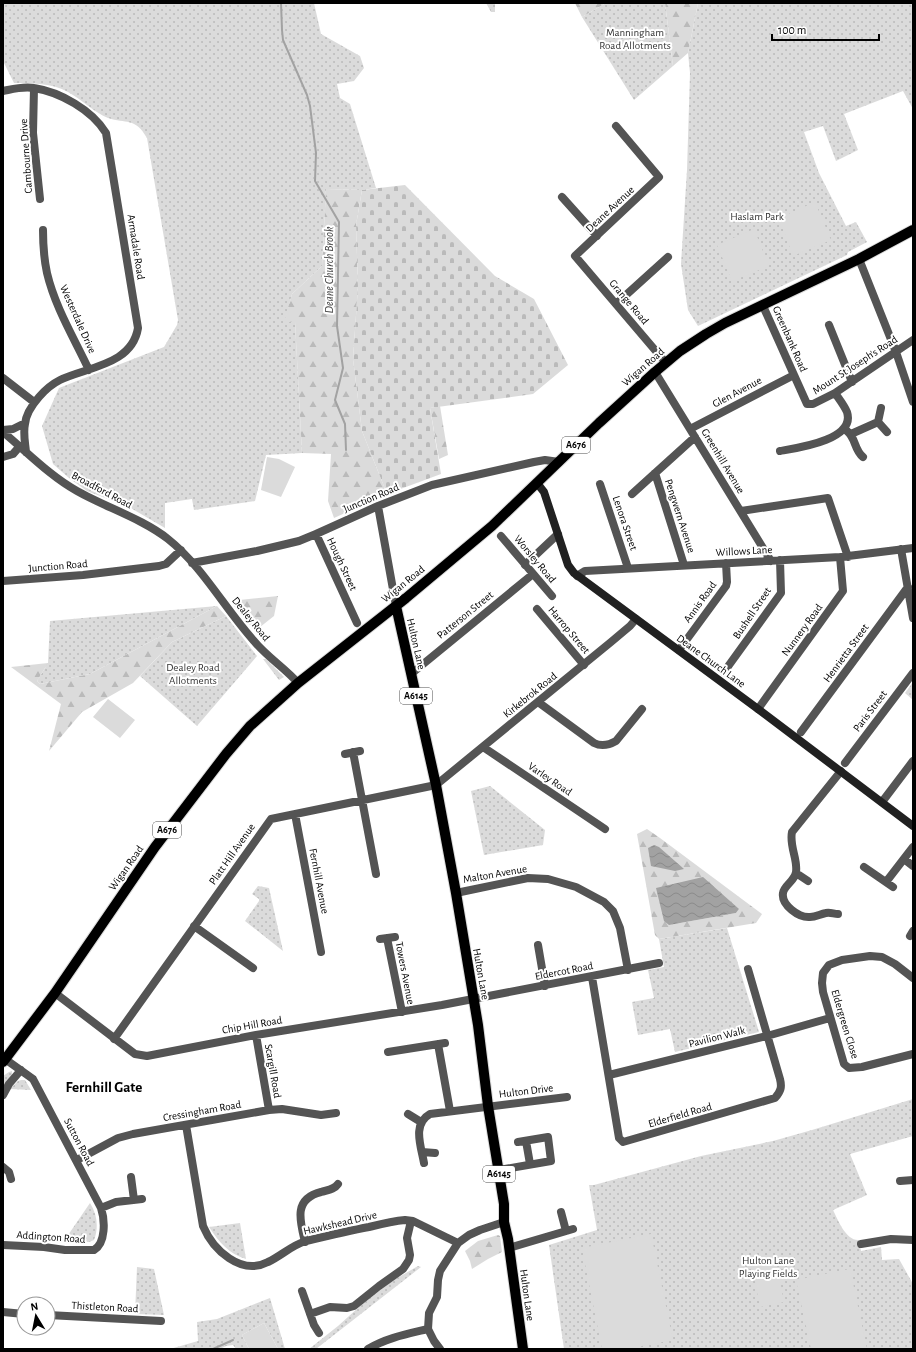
<svg xmlns="http://www.w3.org/2000/svg" width="916" height="1352" font-family="'Alegreya Sans',sans-serif">
<style>
.green{fill:url(#green-dots)}
.forest{fill:url(#forest-firs);fill-rule:evenodd}
.cemetery{fill:url(#cemetery-stones)}
.pitch{fill:#dbdbdb}
.water{fill:url(#water-waves)}
.lines{fill:none;stroke-linecap:round;stroke-linejoin:round}
.stream{stroke:#a2a2a2;stroke-width:2}
.primary-casing{stroke:#dbdbdb;stroke-width:12}
.street{stroke:#545454;stroke-width:8}
.secondary{stroke:#212121;stroke-width:8}
.primary{stroke:#000;stroke-width:10}
.labels{text-anchor:middle;dominant-baseline:central;stroke-width:4;stroke-linejoin:round;paint-order:stroke}
.shield{fill:#fff;stroke:#4c4c4c;stroke-width:1}
.shield-label{font-size:10px;font-weight:bold;fill:#000}
.park-label{font-size:11px;fill:#323232;stroke:#fff}
.street-label{font-size:11px;fill:#000;stroke:#fff}
.water-label{font-size:12px;font-style:italic;fill:#434343;stroke:#fff}
.district-label{font-size:15px;font-weight:bold;fill:#000;stroke:#fff}
</style>
<defs>
<pattern id="green-dots" width="8" height="8" patternUnits="userSpaceOnUse"><rect width="8" height="8" fill="#dbdbdb"/><path d="M2 2h.1M6 6h.1" fill="none" stroke="#bababa" stroke-width="1.8" stroke-linecap="round"/></pattern>
<pattern id="forest-firs" width="22" height="20" patternUnits="userSpaceOnUse"><rect width="22" height="20" fill="#dbdbdb"/><path d="M5 1l3.5 6h-7zM16 11l3.5 6h-7z" fill="#bababa"/></pattern>
<pattern id="cemetery-stones" width="16" height="16" patternUnits="userSpaceOnUse"><rect width="16" height="16" fill="#dbdbdb"/><path d="M2 7V4a2 2 0 0 1 4 0v3zM10 15v-3a2 2 0 0 1 4 0v3z" fill="#bababa"/></pattern>
<pattern id="water-waves" width="16" height="10" patternUnits="userSpaceOnUse"><rect width="16" height="10" fill="#a2a2a2"/><path d="M0 5q4-4 8 0t8 0" fill="none" stroke="#8a8a8a"/></pattern>
</defs>
<rect width="100%" height="100%" fill="#fff"/>
<path class="green" d="M3,3H314L321,34L360,56L364,68L354,81L337,84L340,98L350,104L376,188L362,190L326,189L322,266L292,294L285,322L295,321L302,453L266,455L255,501L194,510L192,499L165,503V528L129,507L87,491L69,478L53,464L42,426L59,388L164,347L177,325L178,320L147,138C135,117 126,124 108,118C95,113 81,99 68,92C52,83 32,83 14,83L3,61Z
M486,3H495V12H491Z
M606,3H665L673,66L634,100L582,17Z
M698,3H913V109L903,91L844,114L858,150L836,161L823,126L804,132L819,173L846,226L856,222L867,242L848,252L847,255L698,326L688,310L681,264L687,170L690,73L688,53Z
M217,606L90,674L40,684L37,681L48,663L50,621Z
M226,616L257,656L197,726L140,676L172,642Z
M263,659H266L284,677L279,680Z
M913,682V700L905,693Z
M490,786L545,830L543,845L484,855L471,791Z
M258,886L269,888L283,951L245,921L259,901V899L252,894Z
M727,928L759,1032L675,1052L670,1029L638,1035L632,1002L654,998L648,970L664,967L659,939Z
M12,1071V1076L3,1087V1076L9,1072Z
M21,1080H25L31,1090L10,1089L18,1081Z
M913,1099V1136L850,1154L867,1195L833,1210C838,1220 846,1241 859,1240L861,1251L881,1247L882,1260L899,1259L913,1284V1349H564L549,1245L597,1230L589,1185H594L701,1156L773,1141L812,1130Z
M90,1203C97,1214 99,1227 94,1240L89,1242L64,1241Z
M240,1223L246,1259C229,1254 219,1242 209,1227Z
M418,1266L421,1267L316,1349H309L338,1326L380,1288Z
M137,1267L154,1269L164,1315L135,1314Z
M270,1298L285,1349H278L264,1323L242,1335L249,1349H236L233,1345L226,1346L220,1349H170L198,1341L197,1322L217,1319Z"/>
<path class="forest" d="M575,3H606L582,17Z
M665,3H698L688,53L673,66Z
M326,189L362,190L356,225L358,286L353,359L362,431L387,494L334,518L328,501L331,454L302,453L295,322H284L292,294L322,266Z
M440,406L448,455L439,459L430,408Z
M278,596L274,616L255,631L230,601Z
M217,606L226,616L172,642L133,683L82,712L49,751L61,704L11,667L48,663L37,681L40,684L90,674Z
M647,829L660,838L762,914L756,923L659,939L655,935L637,834ZM739,909L736,913L669,925Z
M498,1235L500,1236L502,1252L488,1259L472,1269L470,1261L465,1251L478,1241Z"/>
<path class="cemetery" d="M405,185L495,276L534,299L568,365L533,394L430,408L441,474L387,494L362,431L353,359L358,286L356,225L362,190Z"/>
<path class="pitch" d="M815,202L831,240L793,256L779,218Z
M754,229L769,266L732,281L717,245Z
M267,457L279,459L295,467L281,497L261,490Z
M108,699L135,720L120,738L93,717Z
M651,1234L673,1340L626,1349H602L582,1248Z
M776,1261L784,1302L760,1307L752,1266Z
M850,1269L867,1349H811L796,1280Z
M264,1323L278,1349H249L242,1335Z"/>
<path class="water" d="M654,845L659,847L684,869L675,871L651,866L648,848Z
M703,877L739,909L736,913L669,925L664,921L656,888Z"/>
<g class="lines">
<path class="stream" d="M281,3L282,30L283,40L307,95L310,106L316,153L315,181L339,222L337,326L343,368L335,400L345,424L346,450
M213,1349L233,1340"/>
<g class="primary-casing">
<path id="primary" d="M396,606L436,785L456,893L478,1025L488,1106L504,1204V1222L508,1239L523,1349
M3,1062L55,993L155,847L226,754L250,726L298,683L406,598L492,526L599,423L655,372L680,351L706,334L725,323L859,259L913,230"/>
</g>
<path class="street" d="M34,88L33,133L40,199
M3,91C13,89 23,86 34,88C60,92 92,110 106,133L138,328C132,365 87,367 60,380C52,384 45,390 39,397C32,405 26,414 25,424C23,433 25,442 26,452
M616,126L659,177L575,256L666,363
M562,197L597,236
M43,230C43,244 44,259 47,273C55,307 74,338 89,370
M859,259L896,352L913,402
M616,304L668,257
M763,306L807,404H813L835,393L913,340
M829,325L852,382
M655,372L771,561
M3,378L34,402
M878,422L887,432
M690,429L794,375
M3,430L13,429L25,423
M847,431C856,438 854,450 863,457
M3,432C27,452 50,476 77,491C105,507 143,519 168,539C202,566 225,609 254,641C267,657 285,668 298,683
M851,434L878,422L881,408
M780,451C797,448 856,440 847,412C844,405 839,399 835,393
M3,457L13,454L20,446
M655,473L684,565
M600,484L628,568
M632,494L695,437
M378,506L396,606
M741,511L828,498L848,557
M316,534L357,623
M501,536L552,596
M901,549L913,618
M192,563L257,551L299,541L316,534L378,506L432,485L534,462L545,460L559,462
M525,565L558,534
M577,576L585,571L840,557L913,548
M3,581L83,575L159,566L166,564L181,550
M537,609L584,665
M679,650L726,586L727,582L726,563
M724,672L781,593L780,560
M411,674L533,574
M538,702L594,743C602,747 609,745 616,741L642,709
M758,709L843,591L840,557
M801,732L908,587
M483,747L605,829
M353,752L376,874
M345,754L360,751
M845,763L913,673
M882,802L913,761
M295,814L321,952
M904,859L913,866
M864,867L893,887
M796,873L808,881
M886,882L913,847
M456,893L528,878L548,879L576,887L604,902L613,911L620,928L628,970
M838,914C834,914 830,912 826,913C820,914 816,917 810,917C799,918 781,905 783,893C784,885 795,881 796,872C798,859 789,846 792,832L841,771
M194,926L253,968
M910,936L913,931
M387,938L402,1012
M380,939L395,937
M538,945L545,986
M592,977L619,1138L623,1142L775,1098C781,1091 782,1087 780,1079L748,969
M913,978L895,964L882,957L870,956L842,960L829,965L823,973L822,983L823,992L844,1064L849,1068L862,1067L913,1054
M55,993L135,1054L147,1056L256,1035L442,1005L659,963
M256,1035L269,1110
M114,1039L271,819L436,785L611,642L630,626L636,619
M438,1044L450,1111
M388,1052L445,1043
M609,1075L767,1036L830,1018
M3,1095L9,1084L21,1070
M408,1114L421,1122
M186,1125L203,1226C213,1250 241,1276 268,1262C281,1256 292,1245 306,1241C327,1236 348,1231 369,1227C381,1224 393,1221 405,1220L413,1221L458,1243
M526,1141L530,1164
M422,1152L435,1153
M77,1160L118,1138L133,1134L269,1110L282,1109L321,1115L336,1113
M424,1163C421,1146 412,1124 430,1114L567,1097
M3,1167L9,1172L11,1179
M499,1170L551,1161L548,1137L518,1142
M131,1177L134,1200
M900,1181L913,1180
M101,1208L116,1202L142,1199
M561,1212L566,1231
M305,1242C300,1221 293,1199 321,1192C327,1190 334,1190 338,1184
M861,1244L891,1239L913,1240
M3,1245L44,1247L65,1250H94C106,1243 105,1220 101,1208L33,1079L5,1059
M509,1248L573,1229
M302,1291L314,1325L319,1333
M3,1312L24,1314
M310,1314L330,1307L347,1308L354,1306L379,1286L403,1269L409,1260L410,1255L407,1238L411,1221
M48,1315L161,1321
M368,1349C386,1338 407,1334 428,1329
M440,1349L434,1341L428,1329L429,1313L437,1297L438,1280L440,1271L458,1243L469,1235L480,1230L504,1222"/>
<path class="secondary" d="M537,483L544,492L568,565L574,573L758,709L913,826"/>
<use href="#primary" class="primary"/>
</g>
<g class="labels">
<g class="shield">
<rect x="562" y="437" width="28" height="16" rx="3"/>
<rect x="400" y="688" width="32" height="16" rx="3"/>
<rect x="153" y="822" width="28" height="16" rx="3"/>
<rect x="483" y="1166" width="32" height="16" rx="3"/>
</g>
<g class="shield-label">
<text x="576" y="445">A676</text>
<text x="416" y="696">A6145</text>
<text x="167" y="830">A676</text>
<text x="499" y="1174">A6145</text>
</g>
<g class="park-label">
<text x="635" y="32">Manningham<tspan x="635" dy="13">Road Allotments</tspan></text>
<text x="757" y="216">Haslam Park</text>
<text x="193" y="667">Dealey Road<tspan x="193" dy="13">Allotments</tspan></text>
<text x="768" y="1260">Hulton Lane<tspan x="768" dy="13">Playing Fields</tspan></text>
</g>
<g class="street-label">
<text transform="translate(26 156) rotate(-94)">Cambourne Drive</text>
<text transform="translate(610 209) rotate(-43)">Deane Avenue</text>
<text transform="translate(136 247) rotate(81)">Armadale Road</text>
<text transform="translate(629 302) rotate(50)">Grange Road</text>
<text transform="translate(78 319) rotate(66)">Westerdale Drive</text>
<text transform="translate(790 339) rotate(66)">Greenbank Road</text>
<text transform="translate(855 365) rotate(-33)">Mount St Joseph's Road</text>
<text transform="translate(643 367) rotate(-41)">Wigan Road</text>
<text transform="translate(737 392) rotate(-28)">Glen Avenue</text>
<text transform="translate(723 461) rotate(59)">Greenhill Avenue</text>
<text transform="translate(102 490) rotate(28)">Broadford Road</text>
<text transform="translate(371 498) rotate(-23)">Junction Road</text>
<text transform="translate(680 516) rotate(72)">Pengwern Avenue</text>
<text transform="translate(625 523) rotate(71)">Lenora Street</text>
<text transform="translate(744 551) rotate(-3)">Willows Lane</text>
<text transform="translate(535 559) rotate(50)">Worsley Road</text>
<text transform="translate(342 564) rotate(65)">Hough Street</text>
<text transform="translate(58 566) rotate(-5)">Junction Road</text>
<text transform="translate(403 584) rotate(-39)">Wigan Road</text>
<text transform="translate(700 602) rotate(-54)">Annis Road</text>
<text transform="translate(752 613) rotate(-56)">Bushell Street</text>
<text transform="translate(465 615) rotate(-39)">Patterson Street</text>
<text transform="translate(251 619) rotate(51)">Dealey Road</text>
<text transform="translate(569 630) rotate(50)">Harrop Street</text>
<text transform="translate(802 630) rotate(-54)">Nunnery Road</text>
<text transform="translate(416 644) rotate(77)">Hulton Lane</text>
<text transform="translate(846 653) rotate(-54)">Henrietta Street</text>
<text transform="translate(711 661) rotate(36)">Deane Church Lane</text>
<text transform="translate(530 695) rotate(-39)">Kirkebrok Road</text>
<text transform="translate(870 711) rotate(-53)">Paris Street</text>
<text transform="translate(550 779) rotate(34)">Varley Road</text>
<text transform="translate(232 854) rotate(-55)">Platt Hill Avenue</text>
<text transform="translate(126 868) rotate(-55)">Wigan Road</text>
<text transform="translate(495 874) rotate(-10)">Malton Avenue</text>
<text transform="translate(319 881) rotate(79)">Fernhill Avenue</text>
<text transform="translate(564 971) rotate(-11)">Eldercot Road</text>
<text transform="translate(405 973) rotate(79)">Towers Avenue</text>
<text transform="translate(481 974) rotate(80)">Hulton Lane</text>
<text transform="translate(845 1024) rotate(73)">Eldergreen Close</text>
<text transform="translate(252 1025) rotate(-10)">Chip Hill Road</text>
<text transform="translate(717 1037) rotate(-14)">Pavilion Walk</text>
<text transform="translate(273 1071) rotate(80)">Scargill Road</text>
<text transform="translate(526 1091) rotate(-7)">Hulton Drive</text>
<text transform="translate(202 1111) rotate(-10)">Cressingham Road</text>
<text transform="translate(680 1115) rotate(-16)">Elderfield Road</text>
<text transform="translate(79 1142) rotate(62)">Sutton Road</text>
<text transform="translate(340 1223) rotate(-13)">Hawkshead Drive</text>
<text transform="translate(51 1237) rotate(4)">Addington Road</text>
<text transform="translate(527 1295) rotate(82)">Hulton Lane</text>
<text transform="translate(105 1307) rotate(3)">Thistleton Road</text>
</g>
<g class="water-label">
<text transform="translate(329 270) rotate(-90)">Deane Church Brook</text>
</g>
<g class="district-label">
<text x="104" y="1087">Fernhill Gate</text>
</g>
</g>
<rect width="916" height="1352" fill="none" stroke="#000000" stroke-width="8"/>
<g transform="translate(36 1316) rotate(350)"><circle r="19" fill="#ffffff" stroke="#999999"/>
<path d="M0-3L7 15L0 10L-7 15Z" fill="#000000"/>
<text y="-6" font-size="11" font-weight="bold" text-anchor="middle" fill="#000000">N</text>
</g>
<path d="M772 34v6h107v-6" fill="none" stroke="#000000" stroke-width="2"/>
<text x="778" y="34" font-size="12" fill="#000000" stroke="#ffffff" stroke-width="3" paint-order="stroke">100 m</text>
</svg>
